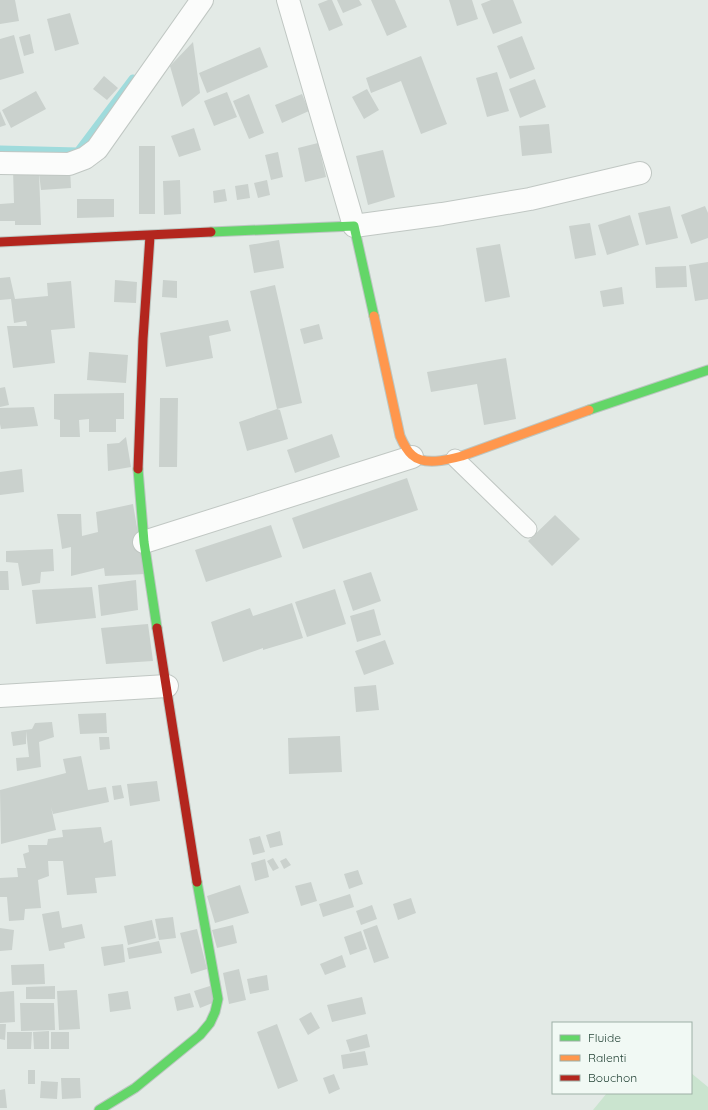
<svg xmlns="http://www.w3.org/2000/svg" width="708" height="1110" font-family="Quicksand,sans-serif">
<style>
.green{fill:#cae4cf}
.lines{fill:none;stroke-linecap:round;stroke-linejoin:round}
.stream{stroke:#9fdbdc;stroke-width:9}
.building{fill:#cad1cd}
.lane-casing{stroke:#c0c7c3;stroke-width:19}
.street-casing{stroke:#c0c7c3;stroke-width:24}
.fast-casing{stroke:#bcc6c1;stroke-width:11}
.slow-casing{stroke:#bcc6c1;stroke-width:11}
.jam-casing{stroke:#bcc6c1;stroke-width:11}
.lane{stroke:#fbfcfb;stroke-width:17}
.street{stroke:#fbfcfb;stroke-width:22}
.fast{stroke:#63d668;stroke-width:9}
.slow{stroke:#ff974d;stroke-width:9}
.jam{stroke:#b3261e;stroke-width:9}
</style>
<rect width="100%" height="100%" fill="#e3eae6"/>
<path class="green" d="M691,1073L708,1087V1110H593L607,1093H691Z"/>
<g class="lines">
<path class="stream" d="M0,150L78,152L133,79"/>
</g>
<path class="building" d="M0,0H15L19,21L0,24Z
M328,0H332L343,25L329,31L318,4Z
M337,0H359L362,5L343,13Z
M371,0H395L407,27L387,36Z
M449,0H472L478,19L457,26Z
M491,0H513L522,23L493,34L481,4Z
M70,13L79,44L55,51L47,19Z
M30,34L34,53L24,56L19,37Z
M14,35L24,73L0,80V39Z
M522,36L535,69L510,79L497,46Z
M193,42L200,93L182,107L170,66Z
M260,47L268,67L207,93L199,73Z
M421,56L447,124L421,134L401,81L371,93L366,78Z
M497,72L509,111L487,117L476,78Z
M104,76L118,88L107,100L93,89Z
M535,79L546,107L520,118L509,89Z
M367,89L379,110L364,119L352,97Z
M36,91L46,109L11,128L2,110Z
M227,92L237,117L214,126L204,101Z
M249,94L264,133L249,139L233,101Z
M302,94L309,111L282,123L275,105Z
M0,111L6,125L0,127Z
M549,124L552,153L522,156L519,126Z
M194,128L201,150L179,157L171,136Z
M318,143L326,177L305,182L298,148Z
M139,146H155V214H139Z
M383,150L395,197L368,205L356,156Z
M278,152L283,177L271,180L265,155Z
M70,168L71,188L41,190L39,173L41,225H15V221H0V204L14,203L13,170Z
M180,180L181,214L164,215L163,181Z
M267,180L270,195L258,198L254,183Z
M248,184L250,198L237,200L235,186Z
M225,189L227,201L214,203L213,191Z
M77,199H114V217L77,218Z
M670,206L678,238L646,245L638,213Z
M705,206L708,213V238L691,244L681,215Z
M630,215L639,245L607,255L598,225Z
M590,223L596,255L575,259L569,226Z
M279,240L284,268L254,273L249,245Z
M500,244L510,297L485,302L476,248Z
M708,262V299L695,301L689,265Z
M686,266L687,287L656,288L655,267Z
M10,277L15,299L48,296L47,283L71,281L75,328L51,330L55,363L13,368L7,326H27L26,321L14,323L11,299L0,300V278Z
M115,280L137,282L136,303L114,302Z
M163,280L177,281V298L162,297Z
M275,285L302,403L277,409L280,410L288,439L247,451L239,422L277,409L250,291Z
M622,287L624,304L603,307L600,291Z
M228,320L231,331L209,336L213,358L166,367L160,333Z
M319,324L323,339L304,344L300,329Z
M89,352L128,355L126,383L87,380Z
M506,358L516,419L484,425L477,384L431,392L427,372Z
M5,387L9,405L0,407V388Z
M124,393V419H116V432H89V419L79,420L80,437H60V420L54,419V394Z
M160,398H178L177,467H159Z
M34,407L38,426L1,429L0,424V408Z
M332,434L340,457L295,473L287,450Z
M126,437L131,467L108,471L107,444L119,443Z
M22,469L24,492L0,495V472Z
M407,478L418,510L303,549L292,518Z
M133,504L145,574L105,576L104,568L71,576V547L62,549L57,514H81L82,536L98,532L96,512Z
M555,515L580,539L552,566L528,541Z
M271,525L282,557L206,582L195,550Z
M53,549L54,571L41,572L40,583L22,586L18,563L6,562V551Z
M0,571H8L9,590H0Z
M371,572L381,601L353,611L343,581Z
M136,580L138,610L101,616L98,585Z
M92,587L96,618L36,624L32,590Z
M335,589L346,624L307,637L295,602Z
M292,603L303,638L263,650V648L223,662L211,622L250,608L253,616Z
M374,609L381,635L357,642L350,616Z
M148,624L153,661L106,664L101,628Z
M385,640L394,664L364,675L355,651Z
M376,685L379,710L356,712L354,687Z
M106,713L107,733L80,734L78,714Z
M52,722L54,737L39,742L41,767L17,771L16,758L29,757L26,731V744L13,746L11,732L32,729L35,723Z
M340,736L342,772L289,774L288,738Z
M99,737H109L110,749L100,750Z
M81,756L88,790L106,787L109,802L53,814L51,807L56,830L1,844L0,790L66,773L63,759Z
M157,781L160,801L130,806L127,784Z
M121,785L124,798L114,800L112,786Z
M101,827L104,843L112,840L116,876L95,878L97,893L67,895L63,861H48L49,876L38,880L41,908L25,909L24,920L9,921L7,897H0V878L18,877L17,868H26L23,854L29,852L28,845H47L48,839L63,837L62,830Z
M280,831L283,845L270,848L266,835Z
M260,836L265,852L253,855L249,839Z
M273,858L279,868L273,871L267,861Z
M286,858L291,865L284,869L280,861Z
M265,859L269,877L255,881L251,863Z
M358,870L363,884L349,889L344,874Z
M311,882L317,901L301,906L295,886Z
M240,885L249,913L215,923L207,896Z
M350,894L354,907L323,917L319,904Z
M411,898L416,913L398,920L393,904Z
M372,905L377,919L361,925L356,911Z
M59,911L62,928L82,924L85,938L64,943L65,948L49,951L42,914Z
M173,917L176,938L159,940L155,919Z
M152,920L156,938L128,945L124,926Z
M233,925L237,943L217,948L212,930Z
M377,925L389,958L374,963L363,930Z
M0,928L14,930L12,950L0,951Z
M197,929L207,969L191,974L180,933Z
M361,931L367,949L350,955L344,937Z
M159,941L162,953L129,959L127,948Z
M123,944L125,962L104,966L101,947Z
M342,955L346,967L325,975L320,964Z
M44,964L45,984L12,985L11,965Z
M239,969L246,1000L229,1004L223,973Z
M267,975L269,990L250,994L247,979Z
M55,986V999H26V987Z
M210,986L215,1002L200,1008L194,991Z
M77,990L80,1029L59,1030L57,991Z
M14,991L15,1022L0,1023V992Z
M128,991L131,1009L110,1012L108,994Z
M190,993L194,1007L177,1011L174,997Z
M362,997L366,1014L332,1022L327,1005Z
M20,1003H54L55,1030L21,1031Z
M311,1012L320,1028L308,1035L299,1019Z
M0,1024H6L5,1040L0,1039Z
M277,1024L298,1081L278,1089L257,1032Z
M49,1031V1049H34L33,1032Z
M7,1032H32L31,1049H7Z
M51,1032H69V1049H51Z
M367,1034L370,1047L350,1052L346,1040Z
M365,1051L368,1065L343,1069L341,1055Z
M28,1070H35V1084H28Z
M334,1074L340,1089L329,1094L323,1078Z
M61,1078H80L81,1098L62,1099Z
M41,1081L58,1082L57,1099L40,1098Z
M5,1089L7,1108H0V1090Z"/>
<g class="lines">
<g class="lane-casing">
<path id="lane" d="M455,458L528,529"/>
</g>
<g class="street-casing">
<path id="street" d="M288,0L354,226L442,214L530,199L640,173
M0,163L69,164L85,158L97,149L202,0
M144,542L412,457
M0,696L167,686"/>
</g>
<g class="fast-casing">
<path id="fast" d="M211,232L354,226L374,316
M589,410L708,370
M138,469L144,542L157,628
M99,1110L135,1088L200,1035L210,1023L215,1012L218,999L197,882"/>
</g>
<g class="slow-casing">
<path id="slow" d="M374,316L400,436C403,443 406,450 412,455C424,466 447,460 462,456L589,410"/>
</g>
<g class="jam-casing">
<path id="jam" d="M0,242L211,232
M138,469L143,339L150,236
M157,628L197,882"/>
</g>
<use href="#lane" class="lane"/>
<use href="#street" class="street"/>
<use href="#fast" class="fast"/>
<use href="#slow" class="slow"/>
<use href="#jam" class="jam"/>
</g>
<rect x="552" y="1022" width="140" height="72" fill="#f1f9f4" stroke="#9dafa6"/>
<rect x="560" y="1035" width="20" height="6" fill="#63d668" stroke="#9dafa6"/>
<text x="588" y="1042" font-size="12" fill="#1f3f32">Fluide</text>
<rect x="560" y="1055" width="20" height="6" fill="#ff974d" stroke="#9dafa6"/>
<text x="588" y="1062" font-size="12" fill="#1f3f32">Ralenti</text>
<rect x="560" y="1075" width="20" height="6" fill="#b3261e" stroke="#9dafa6"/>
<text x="588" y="1082" font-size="12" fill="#1f3f32">Bouchon</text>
</svg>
